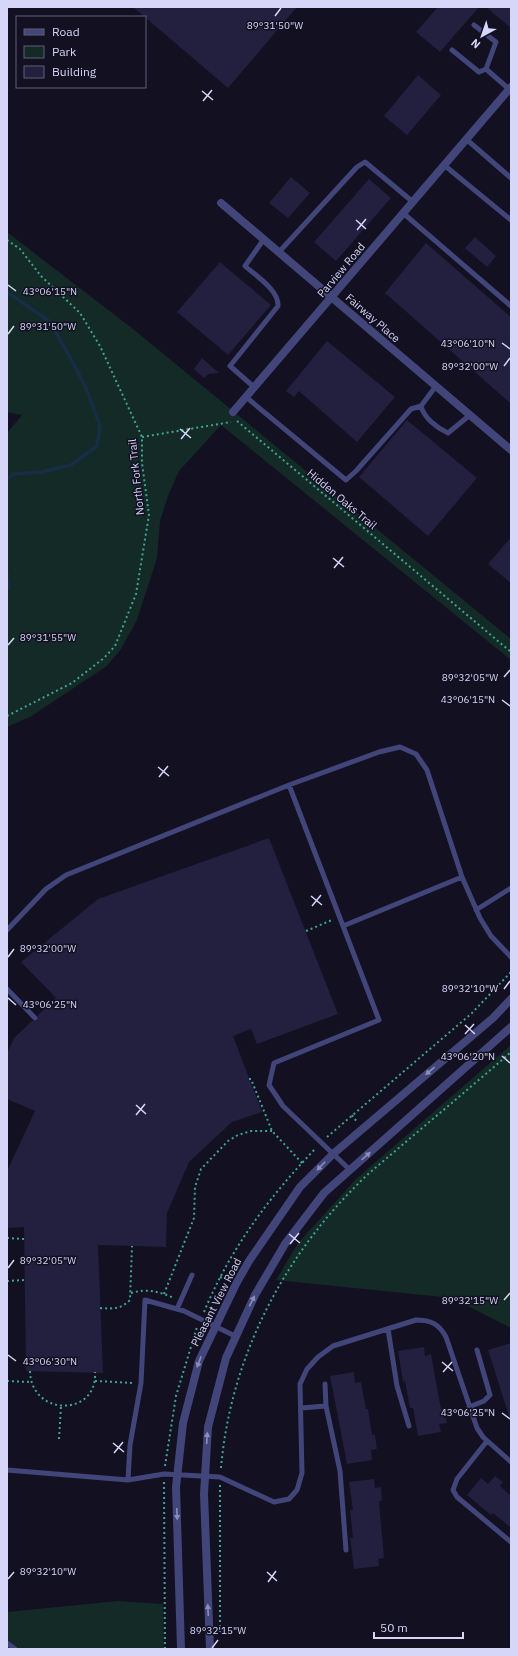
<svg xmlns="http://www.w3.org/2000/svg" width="518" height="1656" font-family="'IBM Plex Sans',sans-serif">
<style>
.green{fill:#142a27}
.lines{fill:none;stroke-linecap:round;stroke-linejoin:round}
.stream{stroke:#162d45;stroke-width:3.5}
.building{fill:#221f3f}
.path{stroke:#3ea594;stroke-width:2;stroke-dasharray:2 3;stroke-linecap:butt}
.service{stroke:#424579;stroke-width:5}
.minor{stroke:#424579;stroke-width:8}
.tertiary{stroke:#424579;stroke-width:8}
.oneway{fill:#8c8eb9}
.ticks{fill:none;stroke:#d6d6f9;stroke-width:1.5}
.labels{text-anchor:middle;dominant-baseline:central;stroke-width:3;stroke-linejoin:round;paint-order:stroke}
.street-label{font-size:11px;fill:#d6d6f9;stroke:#121021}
.ticks-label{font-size:10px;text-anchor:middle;fill:#d6d6f9;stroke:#121021;stroke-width:3;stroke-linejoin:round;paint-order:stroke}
</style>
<rect width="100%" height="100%" fill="#121021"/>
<path class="green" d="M7,232L133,329L511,639V660L221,425L179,471L168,496L160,521L157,558L137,620L121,649L107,666L30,717L7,727V433L22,415L7,412Z
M511,1045V1328L452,1298L276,1280L298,1243L356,1179Z
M118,1601L163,1604L164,1649H7V1612Z"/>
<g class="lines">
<path class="stream" d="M7,292L49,321L70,357L86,388L100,426L97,446L71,465L41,472L14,474L7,479
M7,574L9,587L7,589"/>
</g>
<path class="building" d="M133,7H297L228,88Z
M438,7H479L440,52L416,32Z
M486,7H511V28Z
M418,75L441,95L407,135L384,116Z
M291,177L310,193L288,218L269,203Z
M369,179L391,198L336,261L314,242Z
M475,237L496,256L487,267L465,248Z
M426,243L511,317V404L385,293Z
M220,262L271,305L228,355L177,312Z
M327,341L395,397L357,442L299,391L294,397L286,391Z
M202,358L219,373L209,374L204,378L194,369Z
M407,420L477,478L428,536L359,477Z
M511,537V583L488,564Z
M269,838L338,1014L257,1044L251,1029L233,1036L262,1112L232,1122L189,1162L167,1213L166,1247L98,1245L103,1373L26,1371L24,1227L7,1228V1171L35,1111L7,1099V1053L14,1038L32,1021H37L38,1015L56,998L21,962L98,899Z
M511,1343V1416H509L488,1350Z
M424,1347L425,1356L431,1354L441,1409L444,1408L447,1423L439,1424L441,1432L418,1436L413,1408H410L405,1381L403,1382L398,1351Z
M354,1372L355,1383L361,1382L366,1409H368L372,1435H375L377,1449L371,1450L372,1460L347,1464L330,1376Z
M495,1476L503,1482L500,1486L511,1496V1528L493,1513L491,1515L467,1495L481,1478L488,1484Z
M374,1479L375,1488L381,1487L382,1501H379L384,1558L378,1559L379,1566L354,1569L350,1538H353L350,1510H353L349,1482Z"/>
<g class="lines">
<path class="path" d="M7,240L20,249L41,276L80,313L100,346L142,437V463L149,515L136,594L115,646L104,658L72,683L7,716
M237,421L511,652
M142,437L231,422
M306,931L332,920
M249,1079H251L272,1131L302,1163
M352,1115L357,1122
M327,1137L471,1014L511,972
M7,1238L24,1239
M220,1277L228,1280
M7,1281L25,1280
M131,1293C147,1288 160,1292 174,1298
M164,1294L194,1218L195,1187L201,1169L228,1141L238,1135L251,1131H272
M100,1308C113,1309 121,1309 130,1300L132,1246
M204,1312C230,1249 269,1197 316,1148
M30,1371C31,1417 98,1417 95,1372
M7,1381L30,1382
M95,1381L134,1383
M59,1439L61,1406
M165,1466L176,1396L197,1327
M221,1468C230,1362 280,1262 355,1187C371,1170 390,1156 407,1141C442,1111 477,1082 511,1052
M164,1482L165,1649
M220,1485V1634"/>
<path class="service" d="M474,25L496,42L486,69L509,89
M452,50L479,72L486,69
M466,139L511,178
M444,165L511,220
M403,213L511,306
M279,252L357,167L365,162L413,202
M436,386L421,406C424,418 437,428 448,433L470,415
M254,387L230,366L278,306C279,290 256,276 245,266L264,239
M246,397L346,480L356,471L411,409L421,406
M289,785L379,752L400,747L416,754L427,770L462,877L480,918L491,936L511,957
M476,910L511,888
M343,926L462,877
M7,930L46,889L66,875L289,785L379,1020L274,1063L269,1085L283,1106L350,1170
M7,989L35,1018
M177,1309L192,1275
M388,1329L397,1386L409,1426
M326,1406L340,1471L346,1550
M469,1407L484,1401L490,1395L477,1350
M301,1408L326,1406L325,1384
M487,1441L457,1479L453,1490L457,1497L511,1542
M7,1470L128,1480L164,1474L220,1477L274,1502L289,1499L297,1490L302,1473L300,1384L307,1369L318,1357L333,1346L416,1320C431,1320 439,1324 446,1337L477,1428L483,1437L511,1462
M128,1480L130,1445L141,1383L145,1300L184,1311L235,1336
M7,1643L15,1649"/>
<path class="minor" d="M221,203L511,450
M233,412L511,87"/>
<path class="tertiary" d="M181,1649L176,1487L183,1423L199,1361L236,1284L249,1261L300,1187L333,1154L493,1018L511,999
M210,1649L204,1494L208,1427L226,1358L255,1295L285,1244L324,1193L511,1027"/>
</g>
<defs><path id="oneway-solid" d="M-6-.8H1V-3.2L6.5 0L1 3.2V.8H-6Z"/></defs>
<g class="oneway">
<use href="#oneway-solid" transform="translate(430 1071) rotate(140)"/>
<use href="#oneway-solid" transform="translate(366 1156) rotate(-42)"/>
<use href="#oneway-solid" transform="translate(321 1166) rotate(134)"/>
<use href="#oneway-solid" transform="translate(252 1301) rotate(-64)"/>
<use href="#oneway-solid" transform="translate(199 1362) rotate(110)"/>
<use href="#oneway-solid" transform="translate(207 1438) rotate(-87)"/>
<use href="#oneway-solid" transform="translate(177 1514) rotate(88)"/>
<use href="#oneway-solid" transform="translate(208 1610) rotate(-93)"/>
</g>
<path class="ticks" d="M275,16L281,8M202,91L213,100M203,101L212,90M356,220L366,229M357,230L366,219M8,285L16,291M8,334L14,326M502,343L510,349M504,366L510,358M180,429L191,438M181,439L190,428M333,558L344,567M334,568L343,557M8,645L14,638M504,677L510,670M502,700L510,706M158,767L169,776M159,777L168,766M311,896L322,905M312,906L321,895M8,957L14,949M504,989L510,981M8,998L16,1005M465,1025L475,1034M465,1034L474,1024M502,1056L510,1063M136,1105L146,1114M136,1115L145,1104M289,1234L300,1243M290,1244L299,1233M8,1268L14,1260M504,1300L510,1293M8,1355L16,1361M442,1362L453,1371M443,1372L452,1362M502,1413L510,1419M113,1443L124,1452M114,1453L123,1442M267,1572L277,1581M8,1579L14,1572M268,1582L276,1571M212,1648L218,1640"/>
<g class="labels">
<g class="street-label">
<text transform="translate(341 270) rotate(-50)">Parview Road</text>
<text transform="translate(373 318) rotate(41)">Fairway Place</text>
<text transform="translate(136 477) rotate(-96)">North Fork Trail</text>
<text transform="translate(342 499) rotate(40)">Hidden Oaks Trail</text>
<text transform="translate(216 1302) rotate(-63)">Pleasant View Road</text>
</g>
</g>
<g class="ticks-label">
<text x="275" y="29">89°31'50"W</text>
<text x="50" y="295">43°06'15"N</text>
<text x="48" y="330">89°31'50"W</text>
<text x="468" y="347">43°06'10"N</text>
<text x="470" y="370">89°32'00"W</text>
<text x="48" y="641">89°31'55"W</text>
<text x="470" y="681">89°32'05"W</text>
<text x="468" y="703">43°06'15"N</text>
<text x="48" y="952">89°32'00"W</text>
<text x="470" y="992">89°32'10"W</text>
<text x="50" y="1008">43°06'25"N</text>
<text x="468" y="1060">43°06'20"N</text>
<text x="48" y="1264">89°32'05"W</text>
<text x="470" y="1304">89°32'15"W</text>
<text x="50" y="1365">43°06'30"N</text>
<text x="468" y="1416">43°06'25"N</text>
<text x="48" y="1575">89°32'10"W</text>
<text x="218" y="1634">89°32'15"W</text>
</g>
<rect width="518" height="1656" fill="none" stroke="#d6d6f9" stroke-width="16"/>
<rect x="16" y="16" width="130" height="72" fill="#121021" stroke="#605f77"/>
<rect x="24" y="29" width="20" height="6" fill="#424579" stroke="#605f77"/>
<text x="52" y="36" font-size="12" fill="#d6d6f9">Road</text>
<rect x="24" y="46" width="20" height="12" fill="#142a27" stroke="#605f77"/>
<text x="52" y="56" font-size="12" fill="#d6d6f9">Park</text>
<rect x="24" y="66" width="20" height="12" fill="#221f3f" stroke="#605f77"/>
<text x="52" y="76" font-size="12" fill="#d6d6f9">Building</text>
<g transform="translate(482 36) rotate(220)" stroke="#121021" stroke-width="3" paint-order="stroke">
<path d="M0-3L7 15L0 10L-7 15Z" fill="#d6d6f9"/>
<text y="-6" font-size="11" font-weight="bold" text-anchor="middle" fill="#d6d6f9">N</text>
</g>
<path d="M374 1632v6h89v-6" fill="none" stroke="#d6d6f9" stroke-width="2"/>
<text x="380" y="1632" font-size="12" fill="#d6d6f9" stroke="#121021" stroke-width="3" paint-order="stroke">50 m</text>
</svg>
